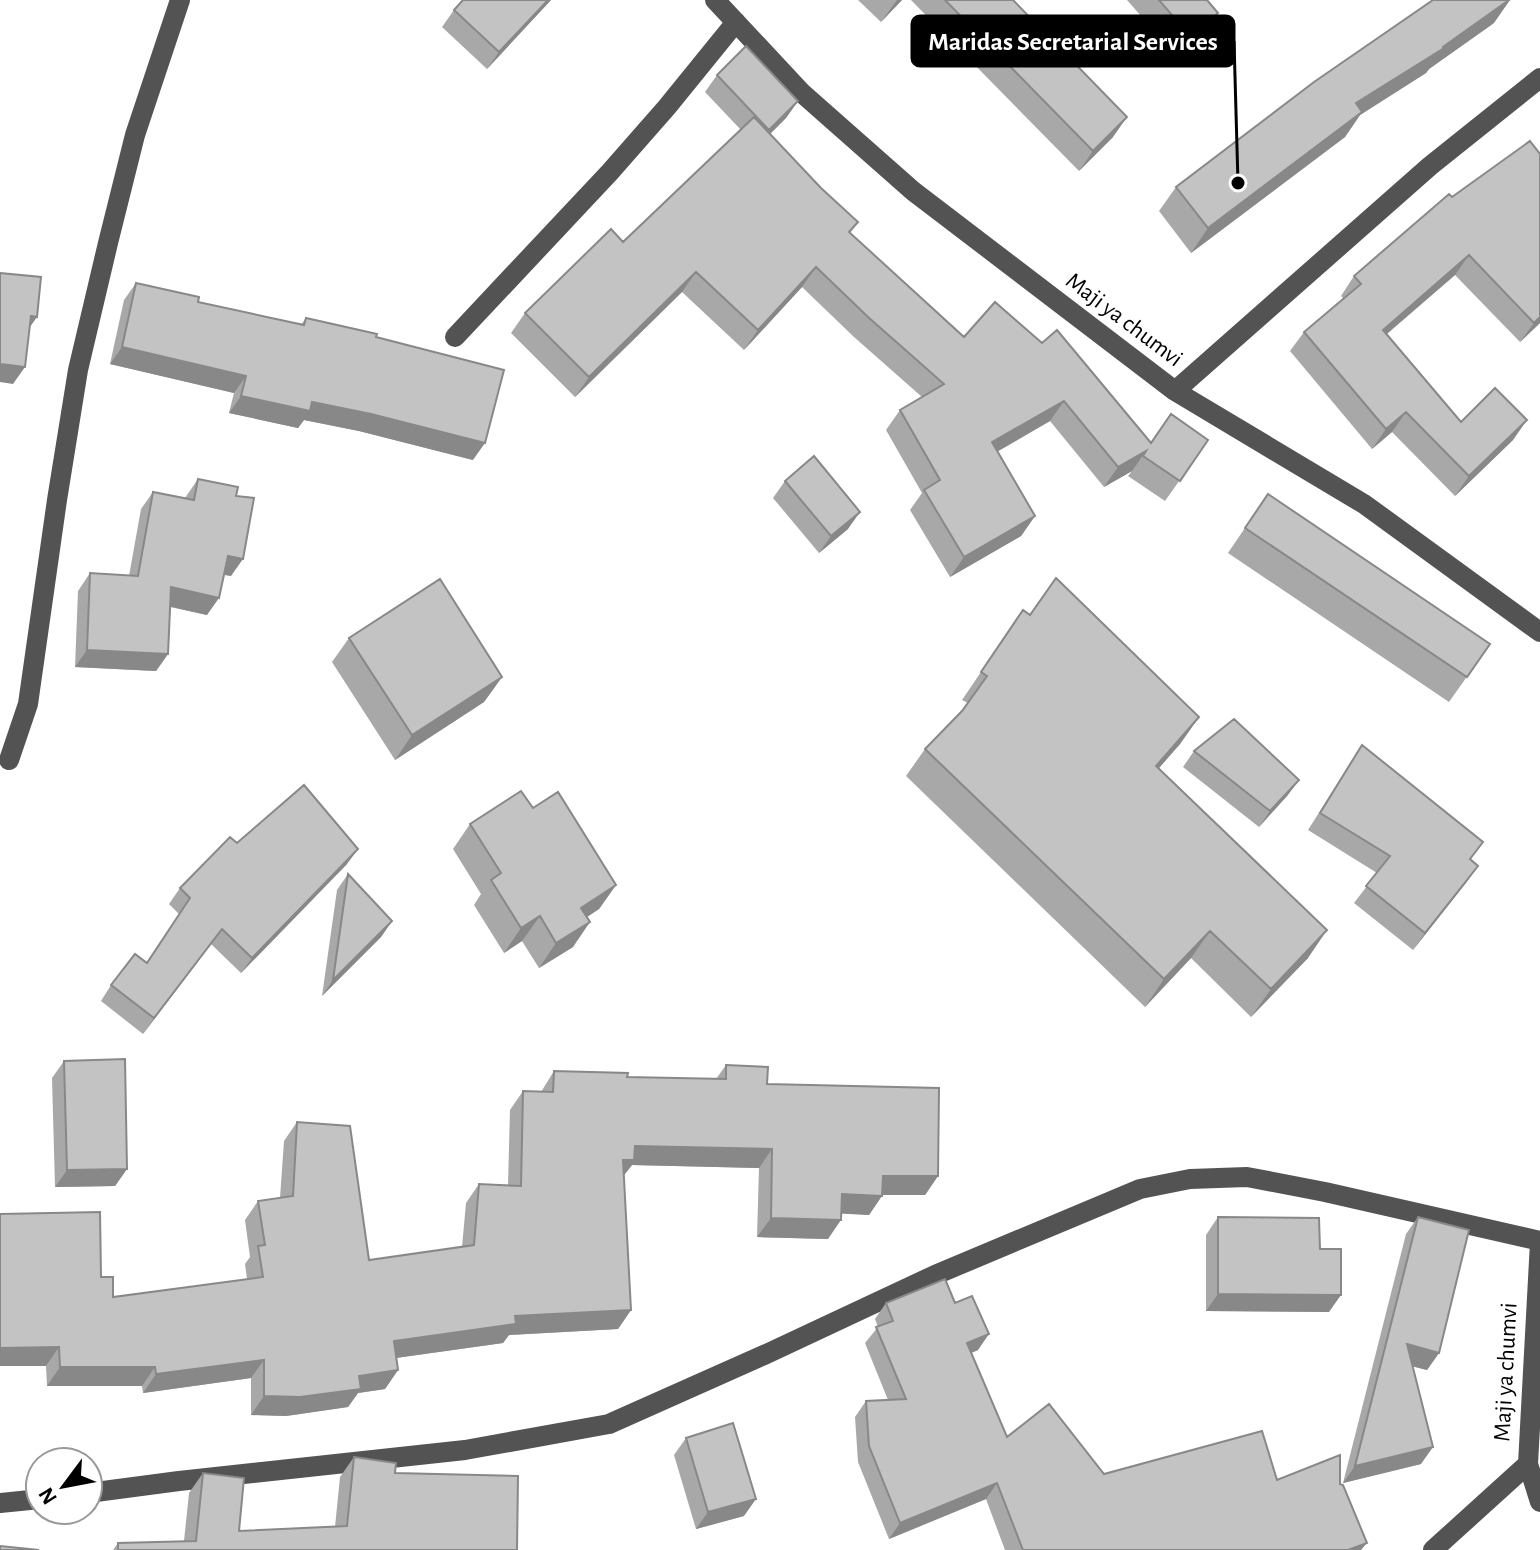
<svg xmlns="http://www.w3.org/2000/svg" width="1540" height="1550" font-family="'Alegreya Sans',sans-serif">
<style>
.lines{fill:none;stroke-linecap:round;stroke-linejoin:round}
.minor{stroke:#535353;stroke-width:20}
.wall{fill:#a8a8a8}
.shaded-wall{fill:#888}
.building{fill:#c3c3c3;stroke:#888;stroke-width:2}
.labels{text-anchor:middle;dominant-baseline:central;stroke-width:6;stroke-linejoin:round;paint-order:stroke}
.street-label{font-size:24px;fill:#000;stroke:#fff}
.leader{fill:none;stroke:#000;stroke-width:3}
.callout-dot{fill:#000;stroke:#fff;stroke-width:3}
.callout{fill:#000;stroke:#000;stroke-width:3}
.callout-label{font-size:26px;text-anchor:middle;font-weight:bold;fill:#fff}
</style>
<rect width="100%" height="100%" fill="#fff"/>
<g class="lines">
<path class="minor" d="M715,0L802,93L913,191L1175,391L1364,504L1540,632
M455,337L610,172L667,107L736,22
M1175,391L1430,166L1540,78
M9,760L28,704L57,500L78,370L108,243L135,135L180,0
M1540,1242L1528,1464L1540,1502
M88,1493L179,1481L465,1450L609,1424L764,1355L935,1275L1140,1189L1190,1179L1247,1177L1325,1192L1540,1241
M0,1503L40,1499
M1433,1550L1528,1464"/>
</g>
<path class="wall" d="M463,0H551L487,69L442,27L454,10Z
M858,0H902L881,22Z
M911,0H1013L1113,137L1079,171Z
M1127,0H1207L1218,13L1204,33L1177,57Z
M1494,23L1429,69L1426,73L1360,115L1345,137L1191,253L1159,211L1176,187Z
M717,75L798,101L786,118L770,134L821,188L858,222L850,233L964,337L1151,443L1208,440L1165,501L1128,476L1132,471L1104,487L1050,421L997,452L1035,516L1021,536L950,577L910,510L922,493L886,430L900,410L922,397L854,337L802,287L744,350L682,292L575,397L511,333L525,313L623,242L741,130L705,92Z
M1449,194L1540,323L1520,342L1455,275L1387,334L1461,422L1513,440L1455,496L1392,432L1372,449L1290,351L1304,332L1343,298L1341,296L1354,276Z
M136,283L198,302L301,325L306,318L376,337L473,460L359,431L304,420L298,428L229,413L234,393L110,364L124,300Z
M198,479L236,496L231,576L224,575L207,615L170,607L168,654L156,671L75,667L78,591L90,573L129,576L141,509L153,492L185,498Z
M785,481L848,529L819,553L773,498Z
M1268,494L1490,644L1449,702L1228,553Z
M1023,610L1199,717L1180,744L1159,768L1308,958L1251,1017L1191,958L1145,1007L906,776L925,749L962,711L968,703L962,700Z
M349,638L502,677L484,702L395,760L332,662Z
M1362,745L1471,860L1478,866L1413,950L1354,903L1377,873L1308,830Z
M1194,751L1299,780L1287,796L1259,827L1183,767Z
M533,808L616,885L599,909L587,917L573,947L539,968L522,941L504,953L474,905L481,894L453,849L470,824Z
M237,843L347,864L241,973L211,944L143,1034L101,1001L111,985L146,963L179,914L169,904L180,888Z
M348,874L392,921L381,937L322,996L337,890Z
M64,1061L127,1169L115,1186L55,1187L52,1078Z
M726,1065L767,1084L938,1176L925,1195H882L869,1215L841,1213L828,1239L757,1237L759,1168L632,1165L624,1175L631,1310L618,1329L509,1335L503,1343L396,1358L398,1370L385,1389L358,1393L348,1407L286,1416L251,1415V1378L143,1393L142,1386H47L46,1366H0V1214L101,1277L113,1297L247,1279L245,1264L250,1257L245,1220L258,1201L280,1198L284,1141L297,1122L369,1260L462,1247L466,1203L479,1184L508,1185L510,1110L523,1091L541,1092L554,1071L627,1077L716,1079Z
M1218,1217L1320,1249L1329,1312L1206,1311V1235Z
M1418,1217L1439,1353L1427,1370L1412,1366L1421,1464L1343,1483L1406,1234Z
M886,1303H955L978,1350L971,1353L1007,1437L1104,1474L1277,1480L1340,1484L1361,1550H1005L986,1499L889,1539L858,1462L855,1417L866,1401L888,1400L865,1343L878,1327L875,1319Z
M686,1438L744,1516L696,1529L674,1455Z
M354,1457L395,1473L517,1550H113L118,1543L184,1541L189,1493L203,1473L239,1531L335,1527L340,1477Z"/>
<path class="shaded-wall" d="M548,0H551L487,69L499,52Z
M897,0H902L881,22Z
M1510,0L1494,23L1429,69L1426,73L1360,115L1345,137L1191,253L1208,228L1356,103L1443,47Z
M1218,13L1204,33L1177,57L1191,37Z
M798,101L786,118L757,147L769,130Z
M1127,117L1113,137L1079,171L1093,151Z
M1469,255L1455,275L1369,349L1383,330Z
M816,267L802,287L744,350L758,330Z
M696,272L682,292L575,397L589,377Z
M31,316L37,317L25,334Z
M1540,317V323L1520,342L1534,323Z
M122,347L246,376L234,393L110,364Z
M0,364L25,367L13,384L0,382Z
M241,396L312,402L371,414L485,443L473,460L359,431L304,420L298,428L229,413Z
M1064,401L1050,421L977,463L992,442Z
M1406,412L1392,432L1372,449L1386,429Z
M1527,420L1513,440L1455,496L1469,476Z
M1146,451L1132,471L1104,487L1118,467Z
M860,512L848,529L819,553L831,536Z
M1035,516L1021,536L950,577L964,557Z
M228,556L243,559L231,576L216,573Z
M171,587L219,598L207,615L159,604Z
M87,650L168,654L156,671L75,667Z
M502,677L484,702L395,760L412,735Z
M1199,717L1180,744L1137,793L1156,766Z
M1299,780L1287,796L1259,827L1270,811Z
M358,849L347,864L241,973L252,958Z
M1478,866L1466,883L1413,950L1425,933Z
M616,885L599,909L564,932L581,908Z
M540,916L522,941L504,953L521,928Z
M392,921L381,937L322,996L333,980Z
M590,922L573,947L539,968L556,943Z
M222,929L211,944L143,1034L154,1018Z
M1327,930L1308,958L1251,1017L1271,989Z
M1210,931L1191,958L1145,1007L1164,979Z
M635,1146L772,1149L759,1168L632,1165L621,1179H610Z
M127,1169L115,1186L55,1187L67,1170Z
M883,1176H938L925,1195H870Z
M842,1194L882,1196L869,1215L829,1213Z
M771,1218L841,1220L828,1239L757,1237Z
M1218,1294L1341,1295L1329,1312L1206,1311Z
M631,1310L618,1329L509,1335L503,1343L381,1360L394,1341L515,1316Z
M989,1334L978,1350L956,1359L967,1343Z
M1407,1344L1439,1353L1427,1370L1395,1362Z
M59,1347L46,1366H0V1348Z
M264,1360L251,1378L143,1393L156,1374Z
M60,1367H155L142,1386H47Z
M398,1370L385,1389L358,1393L348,1407L286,1416L251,1415L264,1396L359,1376Z
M1433,1447L1421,1464L1343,1483L1355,1466Z
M997,1483L986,1499L889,1539L900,1523Z
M756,1499L744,1516L696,1529L708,1512Z
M1367,1543L1361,1550H1348Z"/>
<path class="building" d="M463,0H548L499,52L454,10Z
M945,0H1013L1127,117L1093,151Z
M1159,0H1207L1218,13L1191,37Z
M1433,0H1509L1443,47L1444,48L1356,103L1362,112L1208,228L1176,187L1314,82Z
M746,46L798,101L769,130L717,75Z
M754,117L821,188L858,222L849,232L964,337L995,302L1042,343L1057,330L1151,443L1171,414L1208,440L1180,481L1143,456L1146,451L1118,467L1064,401L992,442L1035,516L964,557L924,490L940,480L900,410L944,384L868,317L816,267L758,330L696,272L589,377L525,313L611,229L623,242Z
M1530,141L1540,154V317L1534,323L1469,255L1383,330L1461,422L1495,388L1527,420L1469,476L1406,412L1386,429L1304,332L1361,284L1354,276L1449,194L1452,197Z
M0,273L41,277L37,317L31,316L25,367L0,364Z
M136,283L199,297L198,302L304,325L306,318L377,334L376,337L504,370L485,443L371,414L312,402L310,411L241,396L246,376L122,347Z
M814,456L860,512L831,536L785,481Z
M198,479L238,487L236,496L254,498L243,559L228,556L219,598L171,587L168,654L87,650L90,573L138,576L153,492L194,500Z
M1268,494L1490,644L1467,677L1245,528Z
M1056,578L1199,717L1156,766L1327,930L1271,989L1210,931L1164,979L925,749L962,711L987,676L981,672L1023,610L1030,615Z
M440,579L502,677L412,735L349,638Z
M1234,719L1299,780L1270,811L1194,751Z
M1362,745L1483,842L1470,859L1478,866L1425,933L1366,886L1390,856L1320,813Z
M304,785L358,849L252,958L222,929L154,1018L111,985L135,954L147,963L190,898L180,888L230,837L237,843Z
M521,791L533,808L558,792L616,885L581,908L590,922L556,943L540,916L521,928L491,880L501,873L470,824Z
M348,874L392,921L333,980Z
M125,1059L127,1169L67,1170L64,1061Z
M726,1065L768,1067L767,1084L939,1088L938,1176H883L882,1196L842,1194L841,1220L771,1218L772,1149L635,1146L634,1160H623L631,1310L515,1316L516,1324L394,1341L398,1370L359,1376L361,1389L300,1397L264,1396V1360L156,1374L155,1367H60L59,1347L0,1348V1214L100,1212L101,1277H113V1297L263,1277L258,1246L265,1245L258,1201L293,1196L297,1122L350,1126L369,1260L474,1245L479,1184L521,1186L523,1091L553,1092L554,1071L628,1073L627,1077L726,1079Z
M1218,1217L1319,1218L1320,1249H1341V1295L1218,1294Z
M1418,1217L1469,1230L1439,1353L1407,1344L1433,1447L1355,1466Z
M945,1279L955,1303L972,1296L989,1334L967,1343L1007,1437L1049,1404L1104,1474L1262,1431L1277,1480L1340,1455V1484L1343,1485L1367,1543L1348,1550H1023L997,1483L900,1523L869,1446L866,1401L906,1399L876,1327L893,1321L886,1303Z
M733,1423L756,1499L708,1512L686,1438Z
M354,1457L396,1463L395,1473L518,1476L517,1550H118V1543L196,1541L203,1473L244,1478L239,1531L347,1526Z
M0,1546L39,1550H0Z"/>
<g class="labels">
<g class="street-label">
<text transform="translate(1124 320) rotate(37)">Maji ya chumvi</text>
<text transform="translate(1506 1372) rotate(-87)">Maji ya chumvi</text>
</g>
</g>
<path class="leader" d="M1238 183L1234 41"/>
<circle class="callout-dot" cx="1238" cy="183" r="8"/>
<rect class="callout" x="912" y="16" width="322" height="50" rx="8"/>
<g class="callout-label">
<text x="1073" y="50">Maridas Secretarial Services</text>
</g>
<g transform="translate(64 1486) rotate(238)"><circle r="38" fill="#ffffff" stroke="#999999" stroke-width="2"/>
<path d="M0-6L14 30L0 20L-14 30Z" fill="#000000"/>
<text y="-12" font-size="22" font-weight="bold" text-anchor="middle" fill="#000000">N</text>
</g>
</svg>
